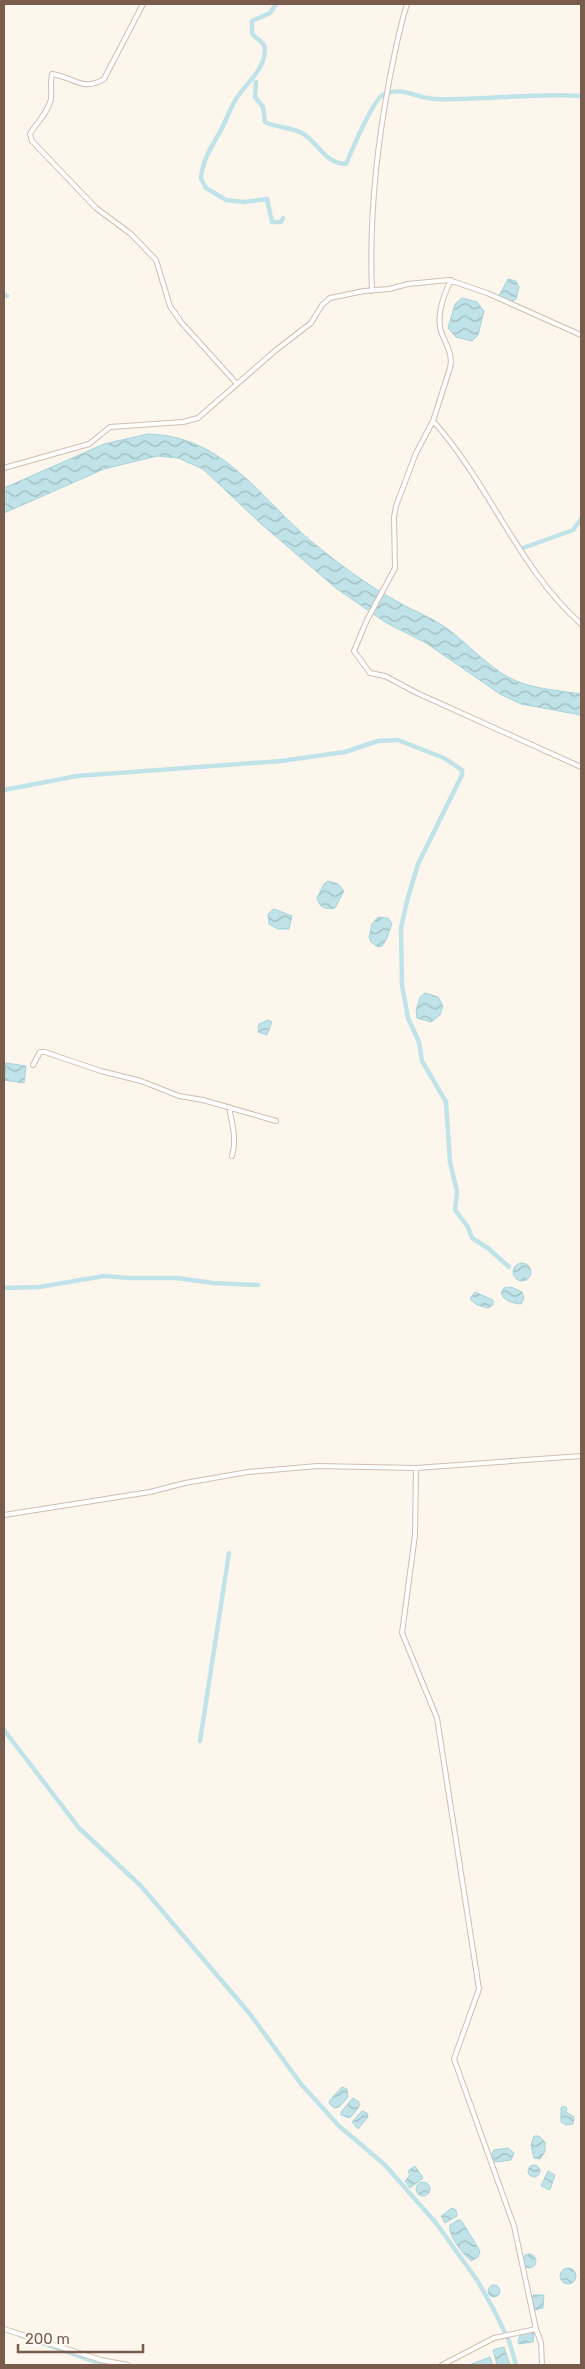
<svg xmlns="http://www.w3.org/2000/svg" width="585" height="2369" font-family="Rubik,sans-serif">
<style>
.water{fill:url(#water-waves);stroke:#a5d3da}
.lines{fill:none;stroke-linecap:round;stroke-linejoin:round}
.canal{stroke:#bfe3e8;stroke-width:4.5}
.street-casing{stroke:#d1beb0;stroke-width:6}
.street{stroke:#fff;stroke-width:4}
</style>
<defs>
<pattern id="water-waves" width="16" height="10" patternUnits="userSpaceOnUse" patternTransform="scale(1.25)"><rect width="16" height="10" fill="#bfe3e8"/><path d="M0 5q4-4 8 0t8 0" fill="none" stroke="#a0bbbe"/></pattern>
</defs>
<rect width="100%" height="100%" fill="#fdf6ec"/>
<path class="water" d="M508,279L516,281L519,287L516,299L511,302L499,296Z
M462,298L477,302L484,311L478,335L472,341L456,337L448,328L455,304Z
M148,434C224,436 259,497 311,541C339,564 367,585 398,602C413,611 431,617 445,627C466,642 485,664 508,677C529,689 557,690 581,694V715L521,704L500,694L426,643L385,622L337,589L259,522L203,469L178,458L157,456L104,469L4,513V488L104,444Z
M328,881L338,884L344,891L335,908C325,910 320,908 317,898L324,884Z
M274,909L292,916L289,929H278L269,924L268,914Z
M378,917L388,918L392,924L386,940L382,946L378,947L371,942L369,937L372,924Z
M425,993L438,997L443,1006L440,1015L431,1022L417,1018L416,1011L420,997Z
M268,1020L272,1022L267,1035L258,1032L259,1024Z
M6,1063L26,1066L24,1083L4,1080Z
M513 1272a9 9 0 1 1 18 0a9 9 0 1 1-18 0Z
M511,1287L522,1292L524,1298L521,1304C512,1303 504,1301 501,1293L504,1288Z
M475,1292L493,1300V1305L488,1308L477,1305L470,1299Z
M342,2087L347,2089L348,2097L339,2107L334,2108L329,2103L330,2100Z
M353,2098L359,2102V2107L350,2118L341,2115V2112Z
M563,2106L567,2108L566,2112L574,2117L573,2124L566,2125L561,2122V2108Z
M362,2111L367,2113L368,2117L358,2129L352,2122Z
M534,2136H539L545,2142V2152L540,2159L534,2158L531,2145Z
M508,2148L514,2153L511,2160L496,2162L493,2160L492,2154L494,2150Z
M528 2171a6 6 0 1 1 12 0a6 6 0 1 1-12 0Z
M415,2166L423,2178L410,2188L405,2181L410,2175L408,2171Z
M548,2171L555,2175L550,2190L541,2186Z
M416 2189a7 7 0 1 1 14 0a7 7 0 1 1-14 0Z
M452,2208L456,2210L457,2216L445,2223L441,2216Z
M458,2220H461L480,2251L478,2257L471,2261C463,2254 448,2236 450,2225Z
M522 2261a7 7 0 1 1 14 0a7 7 0 1 1-14 0Z
M560 2276a8 8 0 1 1 16 0a8 8 0 1 1-16 0Z
M488 2291a6 6 0 1 1 12 0a6 6 0 1 1-12 0Z
M533,2295H544L543,2308L535,2310L532,2301Z
M534,2330L533,2342L519,2344L518,2341L521,2334Z
M504,2347L510,2365H497L493,2350Z
M490,2357L493,2365H469Z"/>
<g class="lines">
<path class="canal" d="M276,4L270,13L252,21V33C256,40 265,41 265,50C264,71 246,83 236,99C230,109 226,120 221,130C212,146 202,160 201,179L206,188L226,200L244,202L267,199L272,222H281L283,218
M256,82L255,97L263,107L265,122C277,128 291,127 302,133C318,142 325,164 346,164C352,150 373,99 384,94C403,86 418,99 436,99C485,101 533,92 581,96
M4,294L7,296
M523,548L573,530L581,519
M4,790L77,776L281,761L345,752L378,741L398,740L444,758L462,770V775L418,864L407,901L401,928L402,985L408,1018L419,1042L422,1061L446,1102L450,1162L457,1192L455,1210L468,1227L472,1238L488,1248L509,1267
M4,1288L39,1287L104,1276L130,1278H177L213,1283L258,1285
M4,1730L79,1828L141,1886L250,2014L301,2084L339,2126L385,2165L436,2223L477,2280L494,2310L509,2341L516,2365
M200,1741L229,1553
M19,2335L104,2365"/>
<g class="street-casing">
<path id="street" d="M143,4L104,79C82,92 74,77 52,74C50,82 52,91 51,99C48,113 37,122 30,134L32,141L96,208L131,234L156,260L170,306L181,322L237,384
M451,280C444,294 435,318 442,334C447,346 453,355 450,368L433,421L416,453L396,506L394,517L395,568L367,620L354,651L370,673L385,676L417,693L581,767
M372,291C369,220 376,151 389,82C394,56 399,29 407,4
M433,421C489,483 518,568 581,624
M4,468L89,444L110,427L183,422L198,418L276,350L311,323L322,305L330,298L364,291L389,289L408,284L449,280L487,293L581,335
M33,1065L40,1052H45L101,1071L141,1081L179,1096L203,1100L276,1121
M229,1107C232,1123 237,1140 232,1156
M416,1468L415,1535L402,1633L437,1718L479,1989L454,2059L514,2226L536,2329L541,2343L542,2365
M4,1515L150,1492L185,1483L248,1472L318,1466L416,1468L581,1456
M4,2329L101,2360L128,2365
M442,2365L494,2338L536,2329"/>
</g>
<use href="#street" class="street"/>
</g>
<rect width="585" height="2369" fill="none" stroke="#7a5c4d" stroke-width="10"/>
<path d="M18 2344v8h125v-8" fill="none" stroke="#7a5c4d" stroke-width="2.5"/>
<text x="25" y="2344" font-size="15" fill="#7a5c4d" stroke="#fffaf3" stroke-width="4" paint-order="stroke">200 m</text>
</svg>
